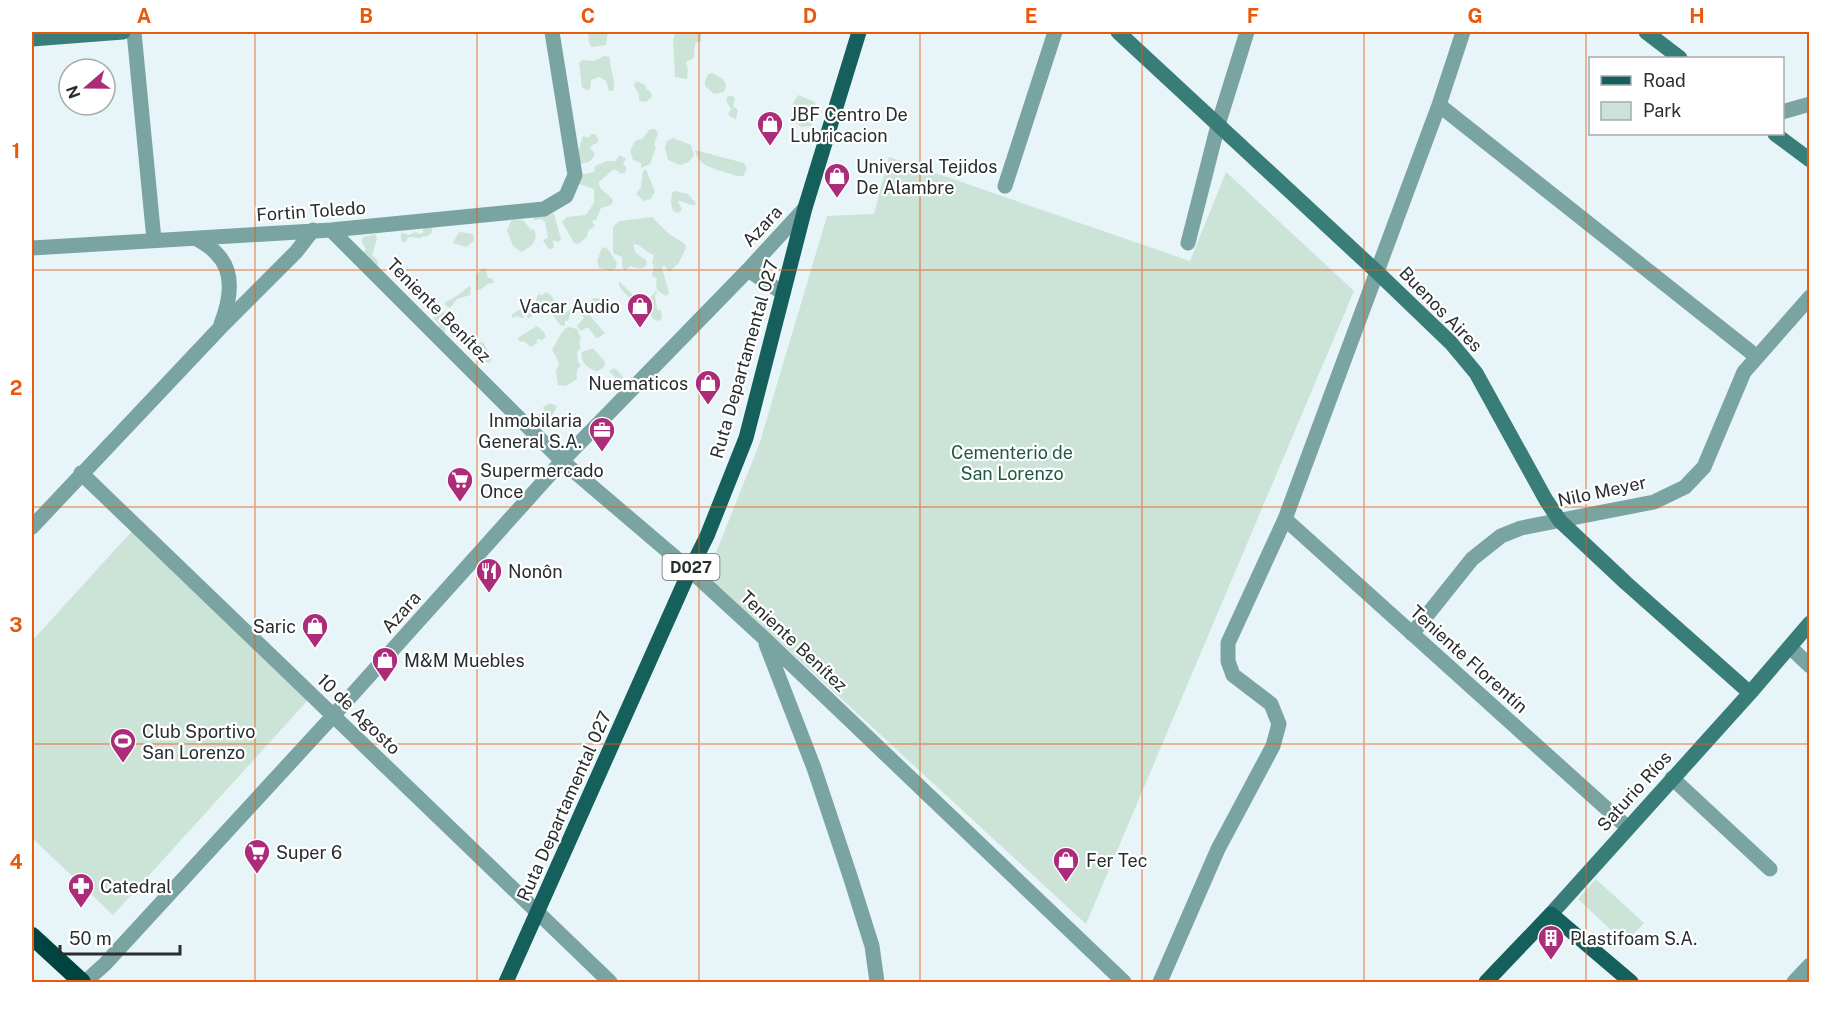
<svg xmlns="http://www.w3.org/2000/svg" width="1841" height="1014" font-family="'Public Sans',sans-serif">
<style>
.green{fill:#cce3d7}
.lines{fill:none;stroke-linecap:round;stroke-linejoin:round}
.street{stroke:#7aa4a1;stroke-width:15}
.secondary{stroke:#397d79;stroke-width:15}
.primary{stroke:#155f5c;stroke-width:15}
.highway{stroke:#004442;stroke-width:18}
.grid{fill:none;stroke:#e8590c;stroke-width:1.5;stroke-opacity:0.55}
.labels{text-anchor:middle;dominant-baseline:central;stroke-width:4.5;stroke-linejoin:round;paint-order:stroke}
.shield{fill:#fff;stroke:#686c6d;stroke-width:1.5}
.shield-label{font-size:16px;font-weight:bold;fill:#282d2e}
.poi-label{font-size:18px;fill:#282d2e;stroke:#fff;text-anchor:start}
.street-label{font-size:18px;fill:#282d2e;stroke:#fff}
.park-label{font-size:18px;fill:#225b45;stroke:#fff}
.neatline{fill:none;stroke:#e8590c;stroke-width:2}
.grid-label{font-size:20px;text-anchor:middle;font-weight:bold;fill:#e8590c}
</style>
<rect width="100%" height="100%" fill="#e7f5f9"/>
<path class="green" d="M588,32H608L606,45L592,47L589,43Z
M675,32H701V41L695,43L694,58L686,62L688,69L687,79L675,77L673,41Z
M604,56L610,57C609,69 617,81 613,91H609L606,81L599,77L591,80L590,90H587L582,88L579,63L582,60L594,61Z
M713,73L723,79L726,85L724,92L714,94L705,86V82L708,74Z
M636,81L645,85L647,90L651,92L652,97L646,102L639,101V94L634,86Z
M798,95L815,102L817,113L811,126L801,127L791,118L793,103Z
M728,96H732L735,98L733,106L738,110L736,119L732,118L728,114L731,109L726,101Z
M650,129H655L658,133L654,145L656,147L650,164L641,168V163L633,160L630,151L635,141L643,138Z
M591,134H595L598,139V143L594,144L590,148L595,154C591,162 587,164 579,163L576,156C580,149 580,143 583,136L589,138Z
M673,138L691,145L694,155L689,162L680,165L668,160L665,147L667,141Z
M695,150L744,163L747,169L743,176C736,177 732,174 725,172C711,168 698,165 695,150Z
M620,155L626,159L623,164L626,167V172L622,174L614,169L599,182C599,192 609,192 613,201L611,205L601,208L596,220L592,221L595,226L588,231L587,237L578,244L574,243L562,222L567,217L586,215L594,203V189L579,184L580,175L594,172L595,166L607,161H615Z
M889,157L1190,261L1226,172L1354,291L1086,924L707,575L759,445L827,216L874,214Z
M646,169L655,192L651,199L644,201L636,194L641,187L643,171Z
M675,191L688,194L696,203L695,205C688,206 685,201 678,201L682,210L678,213L673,211L671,203L672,193Z
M554,214L561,239L558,242L553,240L554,248L549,249L543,241L546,238H548L545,222L542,219L534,220L532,216Z
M652,217L668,233L685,244L686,248L678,264L669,272L664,265L662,268L669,293L666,296L657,290L656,282L657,279L652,276L654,266L652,263L654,255C646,253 642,245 634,244C632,252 640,256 646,260L647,264C643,271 637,268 630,266L625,271L622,267V257L614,254L613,251V227L619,221Z
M512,219L523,220L531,230L534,229C539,240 531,248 521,252L513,246L507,230Z
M433,226L431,234L425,237L423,236L420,238L409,237L405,242L401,241V234L403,233L409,235L415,232L421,234L423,233V228Z
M459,232L473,234L474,241L466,247L453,243Z
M375,234L377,239L372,255L378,261L377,273L362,254L366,249L362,242L363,237Z
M602,247L608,249L617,263L616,268L611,271L599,268L597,261Z
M483,268L486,269L488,278H492L494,283L488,284L481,289L476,290V275Z
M619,281L641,303L647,301L656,291L657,293L655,295L657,309L661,311L662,318L659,321L653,319C650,310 645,310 638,305C630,300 624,293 619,286Z
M469,286L471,288L470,295L457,299L450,308L445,305L444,303L457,296Z
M546,292L551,295L562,314L570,310L572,312L569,317L568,321H565V326L560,325L544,303H538L536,300L538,294L542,295Z
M595,298H599L603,309L598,311L594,310L590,313L591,317L605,333L600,337L596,338L588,327L581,331L577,326L584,318L578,311L581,305Z
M527,305H532V317L528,318L527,317L528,312L522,313L524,318H521L517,316L512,318V314Z
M439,311L446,313L445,334L439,330V324L433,318Z
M537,326L544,332L546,337L542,340L537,339V343L531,347L524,341L520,342L518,339L519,337Z
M568,327L577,329L581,338L579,344L581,347L577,352L578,362L581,365C577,368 576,374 577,379L566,386L558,385L556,372L559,363L552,349C558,342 560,331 568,327Z
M483,342L492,359L489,363L475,358L471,351L475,344Z
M593,348L605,362L604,367L598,371C589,371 579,361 582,352Z
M614,368L617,370L628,383L624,390L620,389L616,378L609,371Z
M550,403L557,406L553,414L543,425L536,418L537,414L545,413L543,407Z
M132,531L308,700L113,915L32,838V641Z
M1596,879L1644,923L1625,943L1578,899Z"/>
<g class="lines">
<path class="street" d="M134,32L154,240
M1439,105L1757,357
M1782,112L1810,104
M1005,186L1055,32
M331,230L562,461L690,570L765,639L1124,982
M197,239C204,243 211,247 216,253C236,272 230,301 221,324
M1188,243L1218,125L1247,32
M32,248L331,230L544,209L566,196L575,175L552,32
M748,270L783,293
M81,473L610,982
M1285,519L1627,827
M32,527L219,329L296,252L313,230
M1412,634L1472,559L1501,536L1521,528L1654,502L1685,487L1704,467L1744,372L1810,297
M766,644L814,768L850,876L872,946L877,982
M1790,647L1810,666
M1672,778L1770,869
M85,982L105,964L333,716L562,461L748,270L805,208
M1160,982L1218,849L1273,746L1279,724L1271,704L1233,675L1228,661V643L1285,519L1439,105L1463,32
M1794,982L1810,965"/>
<path class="secondary" d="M1118,32L1377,272L1451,343L1476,373L1546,500L1560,521L1626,583L1750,693
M1646,32L1680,58
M32,39L123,32
M1775,134L1810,160
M1551,914L1750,693L1810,623"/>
<path class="primary" d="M506,982L690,570L707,536L746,438L805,208L859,32
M1486,982L1551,914L1631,982"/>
<path class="highway" d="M32,936L82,982"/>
</g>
<path class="grid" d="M255,32V982M477,32V982M699,32V982M920,32V982M1142,32V982M1364,32V982M1586,32V982M32,270H1810M32,507H1810M32,744H1810"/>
<defs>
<g id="shop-pin" transform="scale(1.35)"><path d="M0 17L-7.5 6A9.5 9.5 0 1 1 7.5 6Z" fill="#ac2c7a" stroke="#fff"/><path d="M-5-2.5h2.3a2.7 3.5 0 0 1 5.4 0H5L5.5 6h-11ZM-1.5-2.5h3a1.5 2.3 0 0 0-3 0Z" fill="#fff"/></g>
<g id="office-pin" transform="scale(1.35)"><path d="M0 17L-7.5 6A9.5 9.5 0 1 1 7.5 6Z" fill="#ac2c7a" stroke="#fff"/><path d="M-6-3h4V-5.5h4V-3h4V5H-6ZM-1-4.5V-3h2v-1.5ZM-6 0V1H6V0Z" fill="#fff"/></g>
<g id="supermarket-pin" transform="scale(1.35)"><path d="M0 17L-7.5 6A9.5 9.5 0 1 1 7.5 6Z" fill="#ac2c7a" stroke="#fff"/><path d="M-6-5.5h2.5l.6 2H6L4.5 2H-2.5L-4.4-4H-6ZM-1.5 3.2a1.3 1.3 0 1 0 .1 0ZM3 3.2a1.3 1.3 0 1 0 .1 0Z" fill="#fff"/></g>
<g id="restaurant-pin" transform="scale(1.35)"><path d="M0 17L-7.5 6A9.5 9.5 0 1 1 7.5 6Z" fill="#ac2c7a" stroke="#fff"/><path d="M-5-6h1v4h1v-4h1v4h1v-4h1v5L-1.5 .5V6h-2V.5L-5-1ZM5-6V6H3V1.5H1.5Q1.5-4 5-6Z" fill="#fff"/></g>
<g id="stadium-pin" transform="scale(1.35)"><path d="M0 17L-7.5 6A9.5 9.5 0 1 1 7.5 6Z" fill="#ac2c7a" stroke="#fff"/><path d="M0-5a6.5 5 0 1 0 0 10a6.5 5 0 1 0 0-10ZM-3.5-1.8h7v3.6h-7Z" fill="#fff"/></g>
<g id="pharmacy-pin" transform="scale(1.35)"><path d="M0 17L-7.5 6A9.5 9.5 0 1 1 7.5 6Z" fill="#ac2c7a" stroke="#fff"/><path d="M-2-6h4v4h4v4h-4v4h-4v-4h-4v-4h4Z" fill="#fff"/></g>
<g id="building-pin" transform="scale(1.35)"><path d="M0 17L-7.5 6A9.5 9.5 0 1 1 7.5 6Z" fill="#ac2c7a" stroke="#fff"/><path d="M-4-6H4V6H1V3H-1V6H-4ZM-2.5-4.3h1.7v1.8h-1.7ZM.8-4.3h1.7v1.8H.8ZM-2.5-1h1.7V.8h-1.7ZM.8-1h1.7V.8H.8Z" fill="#fff"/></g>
</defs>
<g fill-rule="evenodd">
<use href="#shop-pin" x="770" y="124"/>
<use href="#shop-pin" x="837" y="176"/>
<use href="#shop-pin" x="640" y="306"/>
<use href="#shop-pin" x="708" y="383"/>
<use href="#office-pin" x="602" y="430"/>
<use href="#supermarket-pin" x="460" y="480"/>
<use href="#restaurant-pin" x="489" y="571"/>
<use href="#shop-pin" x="315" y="626"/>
<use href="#shop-pin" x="385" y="660"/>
<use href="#stadium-pin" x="123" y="741"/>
<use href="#supermarket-pin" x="257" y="852"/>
<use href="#shop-pin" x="1066" y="860"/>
<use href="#pharmacy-pin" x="81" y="886"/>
<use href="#building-pin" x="1551" y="938"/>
</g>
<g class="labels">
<rect class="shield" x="662.5" y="554" width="57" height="26" rx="4.5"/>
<g class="shield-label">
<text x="691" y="567">D027</text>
</g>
<g class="poi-label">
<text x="790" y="114">JBF Centro De<tspan x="790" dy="21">Lubricacion</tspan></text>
<text x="856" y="166">Universal Tejidos<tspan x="856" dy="21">De Alambre</tspan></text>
<text x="620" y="306" text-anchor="end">Vacar Audio</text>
<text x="688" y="383" text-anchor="end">Nuematicos</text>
<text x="582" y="420" text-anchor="end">Inmobilaria<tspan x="582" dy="21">General S.A.</tspan></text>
<text x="480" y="470">Supermercado<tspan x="480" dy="21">Once</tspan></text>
<text x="508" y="571">Nonôn</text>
<text x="296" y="626" text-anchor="end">Saric</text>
<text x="404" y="660">M&amp;M Muebles</text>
<text x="142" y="731">Club Sportivo<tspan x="142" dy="21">San Lorenzo</tspan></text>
<text x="276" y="852">Super 6</text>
<text x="1086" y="860">Fer Tec</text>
<text x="100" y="886">Catedral</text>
<text x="1570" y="938">Plastifoam S.A.</text>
</g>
<g class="street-label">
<text transform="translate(311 211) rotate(-4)">Fortin Toledo</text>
<text transform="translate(762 226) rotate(-47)">Azara</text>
<text transform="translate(1441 309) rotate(46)">Buenos Aires</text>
<text transform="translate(439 310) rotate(45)">Teniente Benítez</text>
<text transform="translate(744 359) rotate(-74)">Ruta Departamental 027</text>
<text transform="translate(1602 491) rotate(-12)">Nilo Meyer</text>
<text transform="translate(401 612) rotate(-48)">Azara</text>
<text transform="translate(794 641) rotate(43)">Teniente Benítez</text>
<text transform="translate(1469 659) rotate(42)">Teniente Florentín</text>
<text transform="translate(359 714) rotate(44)">10 de Agosto</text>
<text transform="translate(1634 791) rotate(-48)">Saturio Ríos</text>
<text transform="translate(564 806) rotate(-66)">Ruta Departamental 027</text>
</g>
<g class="park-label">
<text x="1012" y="452">Cementerio de<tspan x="1012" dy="21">San Lorenzo</tspan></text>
</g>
</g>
<rect width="1841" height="1014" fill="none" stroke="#ffffff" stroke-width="66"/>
<rect x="1589" y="57" width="195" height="78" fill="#ffffff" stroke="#a9abab" stroke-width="1.5"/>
<rect x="1601" y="76" width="30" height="9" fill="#155f5c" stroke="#a9abab" stroke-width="1.5"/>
<text x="1643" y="87" font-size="18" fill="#282d2e">Road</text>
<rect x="1601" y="102" width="30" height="18" fill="#cce3d7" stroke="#a9abab" stroke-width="1.5"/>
<text x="1643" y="117" font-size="18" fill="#282d2e">Park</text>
<g transform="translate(87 87) rotate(250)"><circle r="28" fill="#ffffff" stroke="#a9abab" stroke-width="1.5"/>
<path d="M0-4.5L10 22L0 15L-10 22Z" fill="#ac2c7a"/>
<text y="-9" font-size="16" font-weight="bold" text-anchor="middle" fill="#282d2e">N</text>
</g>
<path d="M60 945v9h120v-9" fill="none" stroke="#282d2e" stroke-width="3"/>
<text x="69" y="945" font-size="18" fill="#282d2e" stroke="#ffffff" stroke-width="4.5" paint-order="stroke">50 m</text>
<rect x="33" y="33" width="1775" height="948" class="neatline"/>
<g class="grid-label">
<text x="144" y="23">A</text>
<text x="366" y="23">B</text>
<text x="588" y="23">C</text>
<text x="810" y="23">D</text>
<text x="1031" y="23">E</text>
<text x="1253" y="23">F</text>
<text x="1475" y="23">G</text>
<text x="1697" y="23">H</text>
<text x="16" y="158">1</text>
<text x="16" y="395">2</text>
<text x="16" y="632">3</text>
<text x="16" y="869">4</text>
</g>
</svg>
